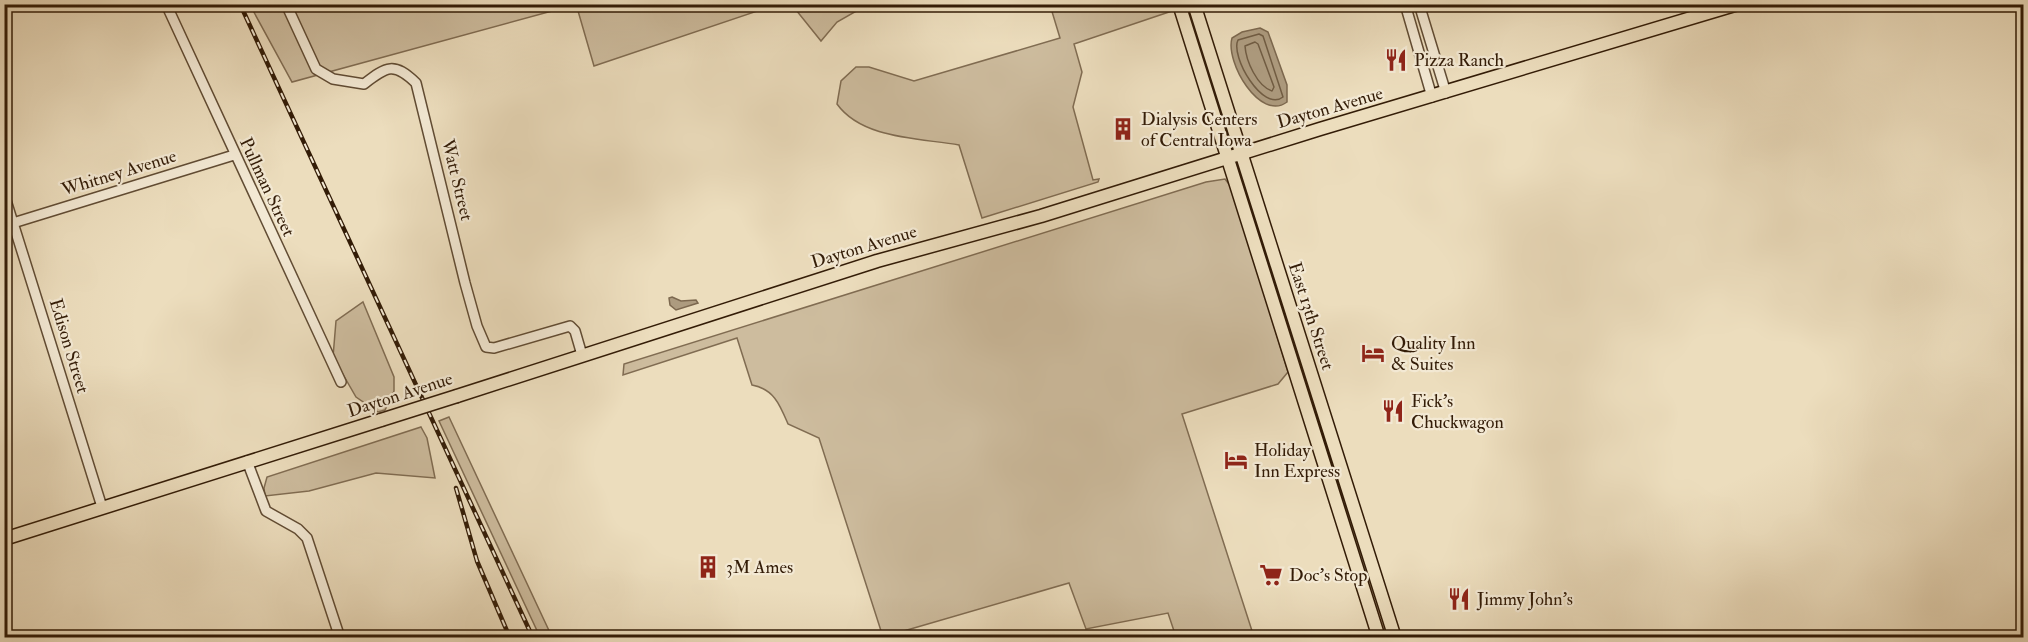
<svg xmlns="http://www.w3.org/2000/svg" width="2028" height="642" font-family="'IM FELL Double Pica',serif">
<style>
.green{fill:#cdbc9e;stroke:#806c52;stroke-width:1.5}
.water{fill:#ad9b7f;stroke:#7c684f;stroke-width:1.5}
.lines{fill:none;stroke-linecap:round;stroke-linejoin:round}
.shore{stroke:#705c43;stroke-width:1.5}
.minor-casing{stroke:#614c34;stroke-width:12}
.major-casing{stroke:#331c07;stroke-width:15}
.minor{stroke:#f3e9d4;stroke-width:9}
.major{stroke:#ecddbd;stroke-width:12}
.rail-casing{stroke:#331c07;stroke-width:4.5}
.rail{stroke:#f3e9d4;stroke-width:2;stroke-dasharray:7;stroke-linecap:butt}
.major-bridge-casing{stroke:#331c07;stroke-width:15;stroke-linecap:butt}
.major-bridge{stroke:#ecddbd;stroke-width:12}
.labels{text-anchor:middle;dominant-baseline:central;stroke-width:4.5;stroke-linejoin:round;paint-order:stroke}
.poi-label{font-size:18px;fill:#331c07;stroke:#f3e9d4;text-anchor:start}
.street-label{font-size:18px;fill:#331c07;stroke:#f3e9d4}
</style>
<rect width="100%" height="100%" fill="#ecddbd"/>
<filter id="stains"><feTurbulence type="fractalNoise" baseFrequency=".00333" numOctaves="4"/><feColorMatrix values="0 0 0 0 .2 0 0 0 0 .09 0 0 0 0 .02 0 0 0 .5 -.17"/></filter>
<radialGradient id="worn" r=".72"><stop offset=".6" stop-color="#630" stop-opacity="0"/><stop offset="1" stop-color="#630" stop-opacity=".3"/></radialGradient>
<path class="green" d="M576,4H775V5L594,66Z
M1173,4L1175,10L1074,44L1082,72L1073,107L1093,180L1099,179L1098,182L982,218L959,145C919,138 862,139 837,104L841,81L856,67H869L914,81L1060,38L1050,5Z
M250,5H574L292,82Z
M792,5H867L837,22L821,41Z
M1225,179L1232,188L1288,372L1278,384L1182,414L1254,637H1176L1168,613L1086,629L1069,583L883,637L819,438L788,424C780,405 774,389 752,385L737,338L623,375L624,364L1206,182Z
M363,302L394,377V391L385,410L378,412L356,397L333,357L336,321Z
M449,417L552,637H540L439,421Z
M421,427L427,438L435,478L376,473L309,491L265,496L264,488L267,477Z"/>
<path class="water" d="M1260,28L1268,32L1287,85V102C1260,122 1225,62 1232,38L1242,32Z
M672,297L681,301L696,300L698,303L676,310L670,305L669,298Z"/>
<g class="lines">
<path class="shore" d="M1259,34L1263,36L1283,97C1263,113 1230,56 1238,40Z
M1255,42L1258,44L1274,87L1272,91C1257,86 1246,61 1245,46Z"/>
<g class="minor-casing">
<path id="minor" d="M166,4L341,382
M286,4L316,69L333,79L364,84C387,66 394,62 416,83L465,283L477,326L486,347L494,348L570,326L575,331L582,355
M1405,4L1432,97
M1419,4L1446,93
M4,194L102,507
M13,223L234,155
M247,461L266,511L298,529L307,538L340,638"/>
</g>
<g class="major-casing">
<path id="major" d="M1179,4L1379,638
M1194,4L1395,638
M457,396L877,261L1041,216L1320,129L1738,4
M4,539L381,420"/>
</g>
<use href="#minor" class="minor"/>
<use href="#major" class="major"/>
<g class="rail-casing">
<path id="rail" d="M240,4L533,638
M456,488L477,561L510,638"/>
</g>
<use href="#rail" class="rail"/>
<g class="major-bridge-casing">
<path id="major-bridge" d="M381,420L457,396"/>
</g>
<use href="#major-bridge" class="major-bridge"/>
</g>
<defs>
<g id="restaurant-bare" transform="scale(1.8)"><path d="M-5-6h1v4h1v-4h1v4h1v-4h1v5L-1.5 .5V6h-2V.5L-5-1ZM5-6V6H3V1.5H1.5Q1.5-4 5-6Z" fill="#8f2418" stroke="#f3e9d4" stroke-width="2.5" paint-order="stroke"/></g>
<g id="building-bare" transform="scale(1.8)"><path d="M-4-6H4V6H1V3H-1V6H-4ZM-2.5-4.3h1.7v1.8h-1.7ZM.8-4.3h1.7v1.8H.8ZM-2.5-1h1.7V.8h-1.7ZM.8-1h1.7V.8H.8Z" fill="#8f2418" stroke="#f3e9d4" stroke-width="2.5" paint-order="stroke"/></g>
<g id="hotel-bare" transform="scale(1.8)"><path d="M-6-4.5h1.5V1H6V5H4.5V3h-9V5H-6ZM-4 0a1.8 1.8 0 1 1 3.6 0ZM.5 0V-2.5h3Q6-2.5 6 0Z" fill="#8f2418" stroke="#f3e9d4" stroke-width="2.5" paint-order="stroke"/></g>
<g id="supermarket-bare" transform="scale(1.8)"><path d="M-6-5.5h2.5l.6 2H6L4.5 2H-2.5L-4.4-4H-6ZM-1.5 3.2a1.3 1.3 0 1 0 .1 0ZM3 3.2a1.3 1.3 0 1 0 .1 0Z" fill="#8f2418" stroke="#f3e9d4" stroke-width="2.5" paint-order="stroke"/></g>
</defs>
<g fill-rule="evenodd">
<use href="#restaurant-bare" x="1396" y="60"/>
<use href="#building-bare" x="1123" y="129"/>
<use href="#hotel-bare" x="1373" y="353"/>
<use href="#restaurant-bare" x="1393" y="411"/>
<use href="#hotel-bare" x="1236" y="460"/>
<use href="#building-bare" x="708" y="567"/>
<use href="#supermarket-bare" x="1271" y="575"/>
<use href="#restaurant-bare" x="1459" y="599"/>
</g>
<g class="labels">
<g class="poi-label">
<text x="1414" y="60">Pizza Ranch</text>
<text x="1141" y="119">Dialysis Centers<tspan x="1141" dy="21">of Central Iowa</tspan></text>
<text x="1391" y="343">Quality Inn<tspan x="1391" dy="21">&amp; Suites</tspan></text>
<text x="1411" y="401">Fick's<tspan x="1411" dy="21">Chuckwagon</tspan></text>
<text x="1254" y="450">Holiday<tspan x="1254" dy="21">Inn Express</tspan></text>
<text x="726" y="567">3M Ames</text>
<text x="1289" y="575">Doc's Stop</text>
<text x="1477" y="599">Jimmy John's</text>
</g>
<g class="street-label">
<text transform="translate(1330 108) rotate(-16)">Dayton Avenue</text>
<text transform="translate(119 173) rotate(-17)">Whitney Avenue</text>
<text transform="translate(457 180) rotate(76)">Watt Street</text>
<text transform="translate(267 187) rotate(65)">Pullman Street</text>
<text transform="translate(864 247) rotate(-17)">Dayton Avenue</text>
<text transform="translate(1311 316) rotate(72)">East 13th Street</text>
<text transform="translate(69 346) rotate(73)">Edison Street</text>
<text transform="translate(400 395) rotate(-18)">Dayton Avenue</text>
</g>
</g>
<rect width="2028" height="642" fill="none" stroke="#ecddbd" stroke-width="24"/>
<rect x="6" y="6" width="2016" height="630" fill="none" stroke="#331c07" stroke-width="3"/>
<rect x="12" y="12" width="2004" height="618" fill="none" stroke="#331c07" stroke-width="1.5"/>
<rect width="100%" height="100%" filter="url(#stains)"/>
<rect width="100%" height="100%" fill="url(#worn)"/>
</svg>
